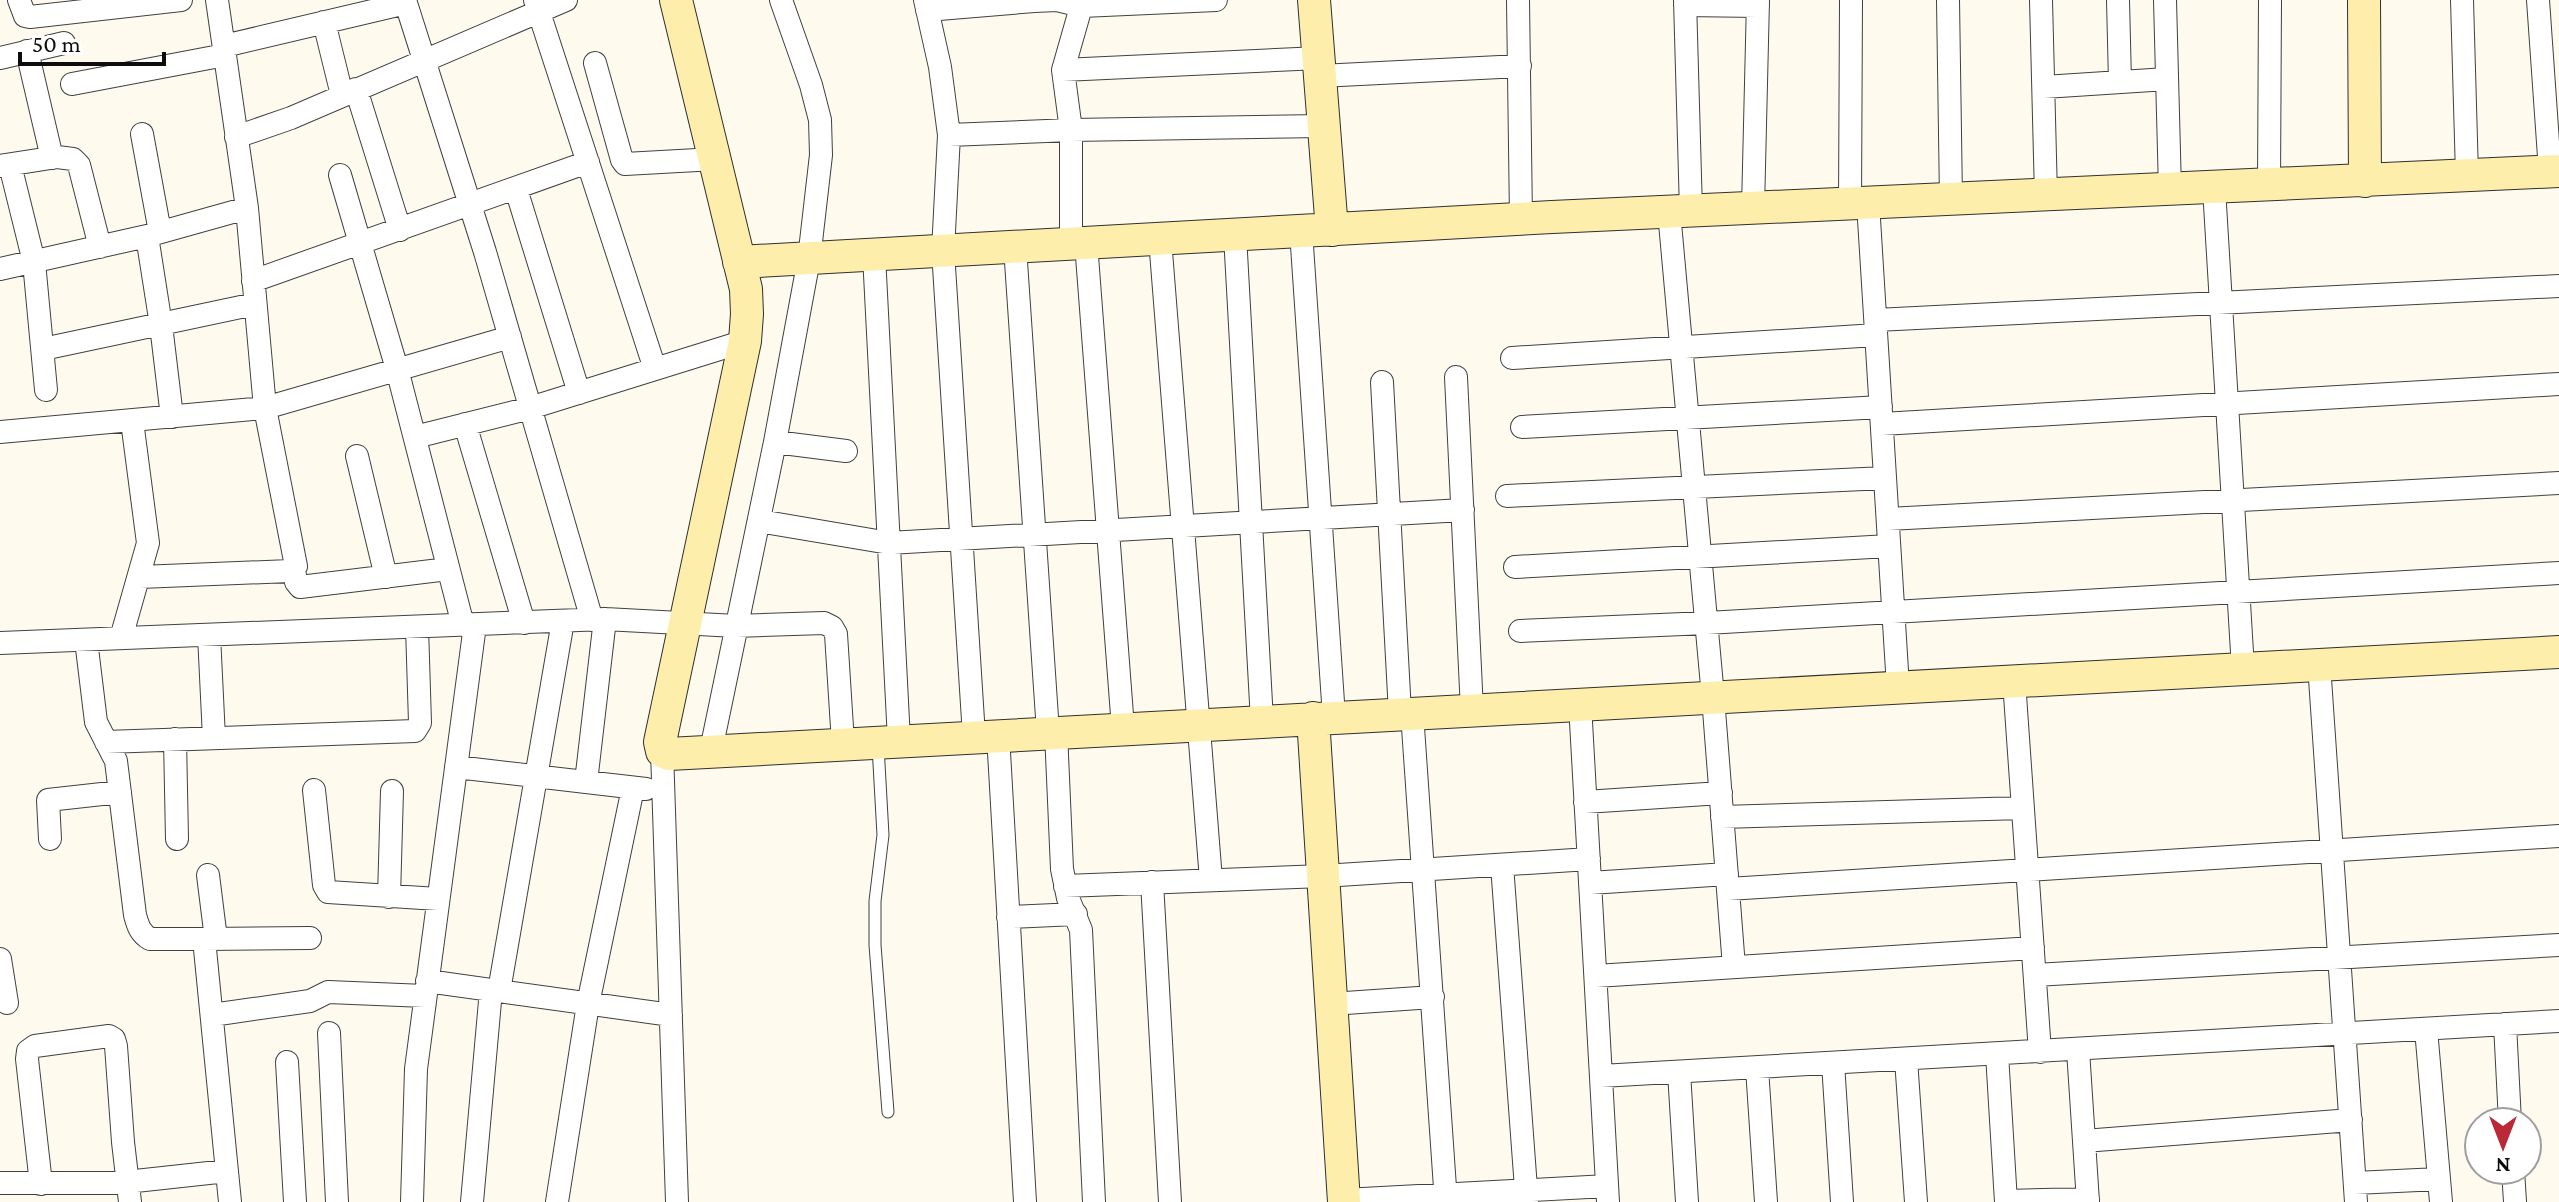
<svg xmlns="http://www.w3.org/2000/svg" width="2559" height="1202" font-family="'Crimson Pro',serif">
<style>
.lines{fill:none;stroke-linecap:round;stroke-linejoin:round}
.lane-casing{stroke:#404040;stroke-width:13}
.street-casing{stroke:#404040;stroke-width:24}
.secondary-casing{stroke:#2f2f2f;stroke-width:34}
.lane{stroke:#fff;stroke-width:11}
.street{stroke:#fff;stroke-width:22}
.secondary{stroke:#fdefab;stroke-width:32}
</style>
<rect width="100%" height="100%" fill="#fffaee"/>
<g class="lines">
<g class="lane-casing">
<path id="lane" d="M878,746L883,835L875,901V945L888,1112"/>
</g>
<g class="street-casing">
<path id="street" d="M19,0L25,16L30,17L181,0
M405,0L485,252L592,620
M535,0L655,369
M925,0L940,67L949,135L943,251L974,736
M1518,0L1521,219
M1685,0L1691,211
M1948,0L1951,200
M2041,0L2046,196
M2118,0L2120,82
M2165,0L2170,190
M2462,0L2467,175
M2538,0L2550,171
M1685,5L1758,6
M927,10L1034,1L1057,0L1082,6L1216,0
M324,22L342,95
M224,46L406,3
M27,51L52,158
M0,58L64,43
M595,63L622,160L625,164L715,159
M1063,70L1319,58
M1320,76L1520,66
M72,84L225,55
M2044,87L2167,79
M356,89L400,230
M142,134L160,232
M949,135L1071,130L1324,126
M236,137L291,118L566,0
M10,165L34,262L46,390
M0,166L57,157L73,159L79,165L100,247
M340,175L397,369L463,625
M2269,185L2270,0
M2214,188L2243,669
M516,189L579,393
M1868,203L1898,687
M1850,204L1851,0
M1753,208L1758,0
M1669,212L1713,697L1734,967
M1301,231L1334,717
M1235,235L1262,721
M147,236L161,325L172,417
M1160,239L1211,880
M1086,243L1123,728
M1071,244V130L1063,70L1083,0
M1015,247L1048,732
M874,255L899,740
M0,269L147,236L247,208
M253,281L588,162
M1876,320L2559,286
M43,349L255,304
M1512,358L1876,335
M1456,377L1472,710
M1382,382L1400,713
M465,424L524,623
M1882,424L2559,384
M1522,427L1881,407
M0,432L265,408L510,337
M415,437L530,408L745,341
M775,442L846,451
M357,456L386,577
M1507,496L1885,478
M1888,519L2559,483
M759,521L889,543L1463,510
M1515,567L1889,546
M294,569L296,582L300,587L448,569
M140,577L290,571L296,566L265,408L247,208L217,0
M1520,631L1707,623L2559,573
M209,635L214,738
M121,638L148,543L132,421
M86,640L96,722L116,761L135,915C138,926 140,933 150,939H204L230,1202
M0,643L605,619L736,626L824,623L832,627L836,634L843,743
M2319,664L2356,1202
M2014,681L2040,1052
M1580,704L1608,1202
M1412,713L1446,1202
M1056,732L1062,869L1068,898L1081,930L1094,1202
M998,735L1025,1202
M175,739L177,839
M106,742L415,731L420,723L417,627
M711,750L775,442L809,259L821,155L820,120L811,85L781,0
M662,751L677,1202
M456,767L646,789
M586,782L605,619
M314,790L324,885L328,892L438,899
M1585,802L1721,793
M1722,817L2021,808
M50,839L48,800L120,792
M1502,865L1527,1202
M208,875L216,939
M1152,882L1170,1202
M1590,883L1727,874
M1065,886L1323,876L1589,859
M1728,889L2559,836
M389,897L392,791
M1008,917L1076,914
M204,939L310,938
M0,959L7,1003
M2035,975L2559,945
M1596,976L2033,948
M427,981L671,1015
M499,991L563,621
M1331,1004L1433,997
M212,1015L310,1001L328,992L425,996
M2505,1024L2510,1122
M2426,1029L2441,1202
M329,1033L337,1202
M2078,1050L2088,1202
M1997,1054L2006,1202
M1906,1059L1916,1202
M287,1062L295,1202
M1833,1063L1842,1202
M1757,1068L1766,1202
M1679,1072L1687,1202
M1601,1076L2559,1021
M2084,1141L2351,1120
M2513,1170L2515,1202
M0,1183H117L227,1171
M2355,1183L2439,1179
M41,1184L27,1059L28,1051L35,1046L109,1036L114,1039L116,1046L123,1142L130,1202
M1344,1200L1607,1186
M2006,1201L2088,1199
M412,1202L416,1069L475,625
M472,1202L491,990
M557,1202L588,1004L633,788"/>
</g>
<g class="secondary-casing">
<path id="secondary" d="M676,0L746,289L747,314L745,341L660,742L662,751L669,754L2559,652
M1314,0L1332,230
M2364,0L2365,181
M739,262L1552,217L2559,171
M1313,718L1344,1202"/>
</g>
<use href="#lane" class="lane"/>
<use href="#street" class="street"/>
<use href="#secondary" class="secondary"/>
</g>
<g transform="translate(2503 1146) rotate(180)"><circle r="38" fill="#ffffff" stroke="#9e9e9e" stroke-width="2"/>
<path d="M0-6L14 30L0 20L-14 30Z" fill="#bb2838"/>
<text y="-12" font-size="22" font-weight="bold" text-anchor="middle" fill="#0d0d0d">N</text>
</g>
<path d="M20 52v12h144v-12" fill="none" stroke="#0d0d0d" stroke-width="4"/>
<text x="32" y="52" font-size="24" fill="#0d0d0d" stroke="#ffffff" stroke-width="6" paint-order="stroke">50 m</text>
</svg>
